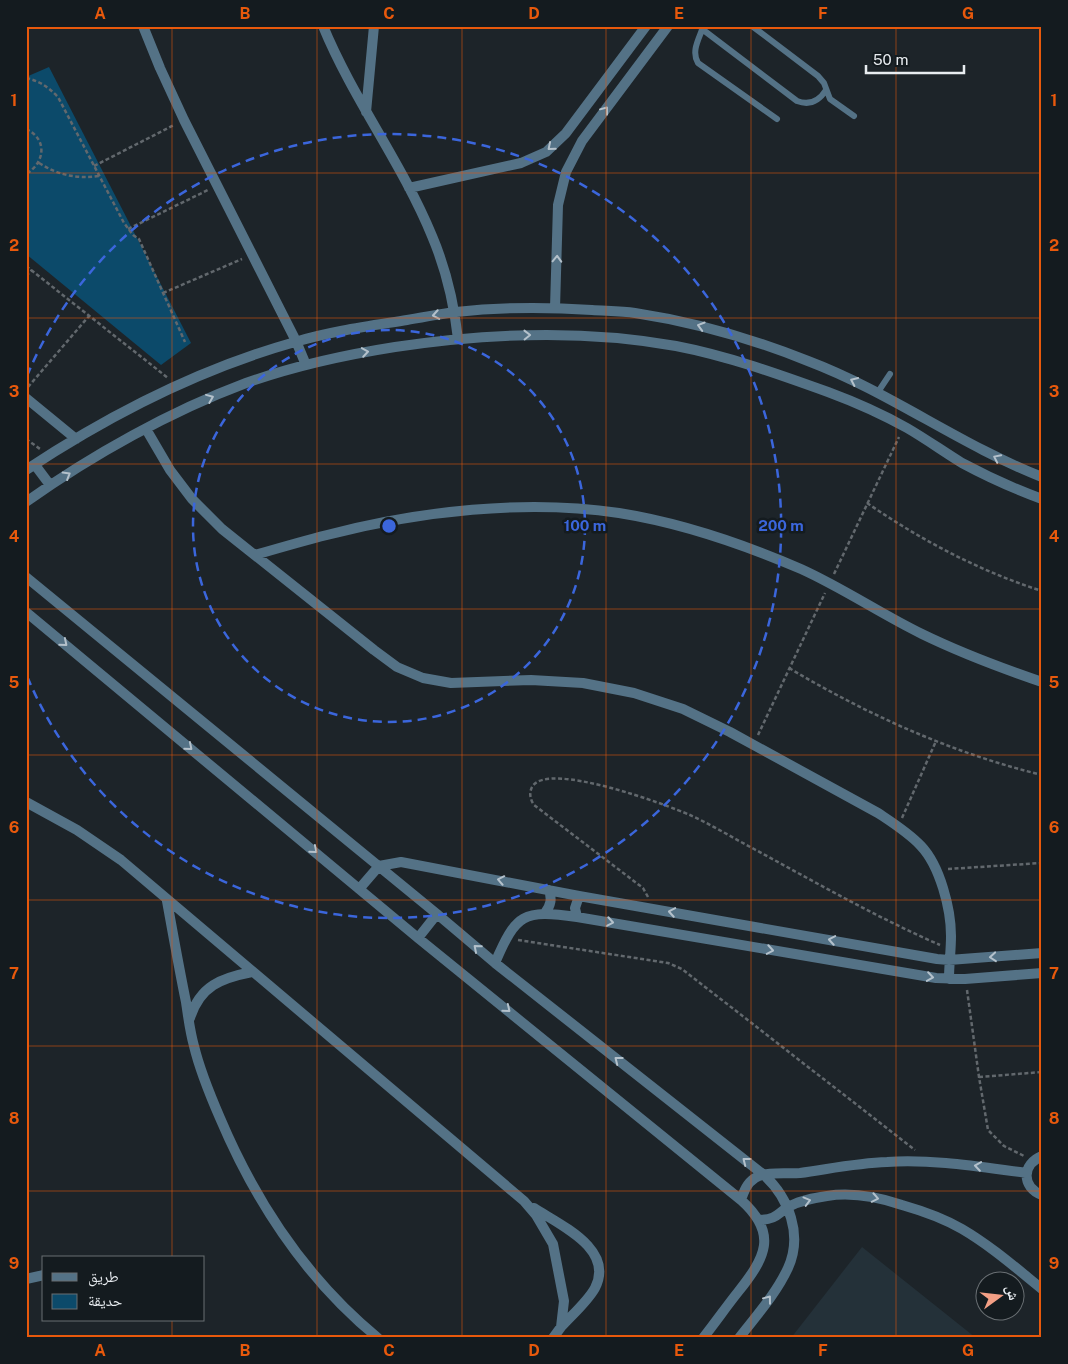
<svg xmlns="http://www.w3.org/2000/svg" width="1068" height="1364" font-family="'Public Sans','Noto Naskh Arabic',sans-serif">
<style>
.built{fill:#243139}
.green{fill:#0c4a6a}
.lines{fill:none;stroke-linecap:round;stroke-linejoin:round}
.path{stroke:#62686d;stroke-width:2.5;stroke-dasharray:4 2.5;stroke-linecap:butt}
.lane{stroke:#547286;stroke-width:6}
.street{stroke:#547286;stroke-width:10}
.oneway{stroke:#b4c1cb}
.grid{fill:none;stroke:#e8590c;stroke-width:1;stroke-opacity:0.55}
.ring{fill:none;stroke:#3b66dc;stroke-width:2.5;stroke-dasharray:9 6}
.centre{fill:#3b66dc;stroke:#141b1f;stroke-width:2.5}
.ring-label{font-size:15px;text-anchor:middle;font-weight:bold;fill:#3b66dc;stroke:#141b1f;stroke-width:5;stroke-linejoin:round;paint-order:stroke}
.neatline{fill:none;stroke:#e8590c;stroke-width:2}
.grid-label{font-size:16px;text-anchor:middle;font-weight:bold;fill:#e8590c}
</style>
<rect width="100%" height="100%" fill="#1d2429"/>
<path class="built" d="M862,1247L976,1338H791Z"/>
<path class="green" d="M49,67L191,343L161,365L26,254V77Z"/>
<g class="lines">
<path class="path" d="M26,78C40,81 48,87 58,97L124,223L133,235L139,239L185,342
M26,129C48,139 45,163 26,174
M39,163C58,175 76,179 99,176
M94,166L174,125
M128,229L208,190
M26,266L168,378
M26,276L32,270
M163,293L242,259
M28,387L89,316
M26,439L40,449
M867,503C921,540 979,571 1042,591
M834,574L899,437
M789,668C868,715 952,753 1042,775
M758,735L825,593
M902,818L936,741
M948,869L1042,863
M648,897L643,888L534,805C530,799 529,793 532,787C547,760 667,805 690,815C712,825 733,838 754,849C815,882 876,917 940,945
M518,940L668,963L682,969L915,1150
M967,990L979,1077L988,1130L1004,1146L1024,1156
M979,1077L1042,1072"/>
<path class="lane" d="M752,26L818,76L824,83L830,99L854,116
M703,27C699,39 691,51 698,63L777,119
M702,29L797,101C810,106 819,101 826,90
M878,392L890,374"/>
<path class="street" d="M143,26L160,68L184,120L296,341L306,365
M323,26C353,99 402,163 432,236C446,269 454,303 458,339
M366,112L374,26
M409,188L521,163L546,152L566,133L646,26
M555,308L558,205L566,172L582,141L668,26
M26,398L76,439
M146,429L170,470L192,499L222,529L374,650L397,667L423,678L451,683L531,680L583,683L634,693L683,709L730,732L878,813C893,823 909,833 921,846C940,866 951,909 951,936C951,950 949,965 949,979
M35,465L50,485
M26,470C109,415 199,369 295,342C332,331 370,326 407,320C424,317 440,314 456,312C501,307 547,307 592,310C606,311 621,311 635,313C694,322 753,339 808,361C890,392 960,445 1042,477
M26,502C92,455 171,411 246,383C294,366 344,355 395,347C488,333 583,329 676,346C728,356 778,374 828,392C855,402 882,414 907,428C926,439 944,452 962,463C988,477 1015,489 1042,499
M255,555C279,548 303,541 327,535C419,511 525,499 619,513C682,523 743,544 801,569C843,588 881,614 922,634C961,653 1001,668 1042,682
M26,577L437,914L495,963L764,1175C789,1198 803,1235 788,1268C776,1294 756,1316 739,1338
M26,612L418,938L741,1200C779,1234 765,1258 738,1292C726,1307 715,1323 703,1338
M26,802L77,830L121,860L524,1201L536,1215L553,1244L564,1301L561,1327L553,1338
M360,888L379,866L401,862L579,896L937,959L949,960L1042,953
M167,901C173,934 179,968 186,1002C188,1016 190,1032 194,1046C200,1071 210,1095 220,1118C256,1203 306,1279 378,1338
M545,913C551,905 552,899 549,890
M577,917L575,908L579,896
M418,938L437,914
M495,963C516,914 523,909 577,917L936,978L965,979L1042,973
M190,1018C200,986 221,978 252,972
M1042,1156C1022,1164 1021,1187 1042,1195
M741,1200C744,1191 747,1183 755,1178C767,1171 786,1174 800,1173C829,1169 857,1163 887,1162C934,1159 980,1167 1027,1173
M534,1208C560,1225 615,1249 595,1288C588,1301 572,1315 562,1326
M760,1220C778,1219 777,1213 790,1206C801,1200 814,1198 827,1196C852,1192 878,1197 902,1205C923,1211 943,1218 962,1229C991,1246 1016,1268 1042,1289
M26,1279L44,1275"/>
</g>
<defs><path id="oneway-chevron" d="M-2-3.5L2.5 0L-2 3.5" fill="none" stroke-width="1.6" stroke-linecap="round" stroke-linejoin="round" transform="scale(1.25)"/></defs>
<g class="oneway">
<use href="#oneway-chevron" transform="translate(605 110) rotate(-53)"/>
<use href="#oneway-chevron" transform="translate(551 147) rotate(140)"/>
<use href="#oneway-chevron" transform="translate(557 259) rotate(-88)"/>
<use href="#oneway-chevron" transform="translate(436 315) rotate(170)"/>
<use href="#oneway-chevron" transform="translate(701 326) rotate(-164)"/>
<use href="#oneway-chevron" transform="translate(527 335) rotate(-1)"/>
<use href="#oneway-chevron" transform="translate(365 352) rotate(-9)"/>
<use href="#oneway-chevron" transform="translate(854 381) rotate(-155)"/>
<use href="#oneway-chevron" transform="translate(210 398) rotate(-22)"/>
<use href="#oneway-chevron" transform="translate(997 458) rotate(-154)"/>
<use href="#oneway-chevron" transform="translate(67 475) rotate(-31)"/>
<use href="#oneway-chevron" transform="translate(64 643) rotate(40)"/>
<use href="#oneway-chevron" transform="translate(189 747) rotate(40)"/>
<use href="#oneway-chevron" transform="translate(314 850) rotate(40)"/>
<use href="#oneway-chevron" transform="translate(501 880) rotate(-169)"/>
<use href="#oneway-chevron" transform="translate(672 912) rotate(-170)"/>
<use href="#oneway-chevron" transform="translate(610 922) rotate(10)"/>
<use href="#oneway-chevron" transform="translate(832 940) rotate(-170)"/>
<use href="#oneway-chevron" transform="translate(477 948) rotate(-139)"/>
<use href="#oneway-chevron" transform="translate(770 950) rotate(10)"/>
<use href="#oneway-chevron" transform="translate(993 957) rotate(175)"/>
<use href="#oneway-chevron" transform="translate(930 977) rotate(8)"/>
<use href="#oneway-chevron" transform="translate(507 1009) rotate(39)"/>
<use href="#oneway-chevron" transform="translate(618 1060) rotate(-142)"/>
<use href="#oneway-chevron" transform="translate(746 1161) rotate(-142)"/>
<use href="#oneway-chevron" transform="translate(978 1166) rotate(-172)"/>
<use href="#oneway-chevron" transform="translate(875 1198) rotate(11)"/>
<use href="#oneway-chevron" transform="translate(807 1201) rotate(-15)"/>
<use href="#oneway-chevron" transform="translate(768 1299) rotate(-53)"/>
</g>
<path class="grid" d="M172,26V1258M317,26V1338M462,26V1338M606,26V1338M751,26V1338M896,26V1338M26,173H1042M26,318H1042M26,464H1042M26,609H1042M26,755H1042M26,900H1042M26,1046H1042M26,1191H1042M172,1320V1338"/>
<g class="ring">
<circle cx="389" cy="526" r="196"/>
<path d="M27 376A392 392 0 1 1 27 676"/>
</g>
<circle cx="389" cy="526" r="8" class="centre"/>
<g class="ring-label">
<text x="585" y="531">100 m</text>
<text x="781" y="531">200 m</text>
</g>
<rect width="1068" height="1364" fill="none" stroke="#141b1f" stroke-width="55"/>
<rect x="42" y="1256" width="162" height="65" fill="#141b1f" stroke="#696f73"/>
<rect x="52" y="1273" width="25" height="8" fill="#547286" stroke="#696f73"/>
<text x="88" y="1282" font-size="15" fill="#e8ecf0">طريق</text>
<rect x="52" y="1294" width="25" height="15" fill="#0c4a6a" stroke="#696f73"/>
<text x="88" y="1306" font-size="15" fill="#e8ecf0">حديقة</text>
<g transform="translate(1000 1296) rotate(75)"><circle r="24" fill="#141b1f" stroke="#696f73"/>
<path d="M0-4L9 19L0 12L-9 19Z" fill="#f39f85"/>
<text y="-8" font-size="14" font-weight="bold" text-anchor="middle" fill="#e8ecf0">ش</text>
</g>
<path d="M866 65v8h98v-8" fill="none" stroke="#e8ecf0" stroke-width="2.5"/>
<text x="873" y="65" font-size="15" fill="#e8ecf0" stroke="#141b1f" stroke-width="4" paint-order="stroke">50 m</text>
<rect x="28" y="28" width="1012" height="1308" class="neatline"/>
<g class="grid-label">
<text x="100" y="19">A</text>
<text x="245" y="19">B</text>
<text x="389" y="19">C</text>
<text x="534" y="19">D</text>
<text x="679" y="19">E</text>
<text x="823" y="19">F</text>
<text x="968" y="19">G</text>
<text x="14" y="106">1</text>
<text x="1054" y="106">1</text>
<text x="14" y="251">2</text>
<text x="1054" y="251">2</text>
<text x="14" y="397">3</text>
<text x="1054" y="397">3</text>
<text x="14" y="542">4</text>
<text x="1054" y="542">4</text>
<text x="14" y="688">5</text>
<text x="1054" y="688">5</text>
<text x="14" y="833">6</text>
<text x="1054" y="833">6</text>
<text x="14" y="979">7</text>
<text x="1054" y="979">7</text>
<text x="14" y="1124">8</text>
<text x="1054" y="1124">8</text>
<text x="14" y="1269">9</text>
<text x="1054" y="1269">9</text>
<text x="100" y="1356">A</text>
<text x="245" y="1356">B</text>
<text x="389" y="1356">C</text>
<text x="534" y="1356">D</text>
<text x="679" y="1356">E</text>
<text x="823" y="1356">F</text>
<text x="968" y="1356">G</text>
</g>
</svg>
